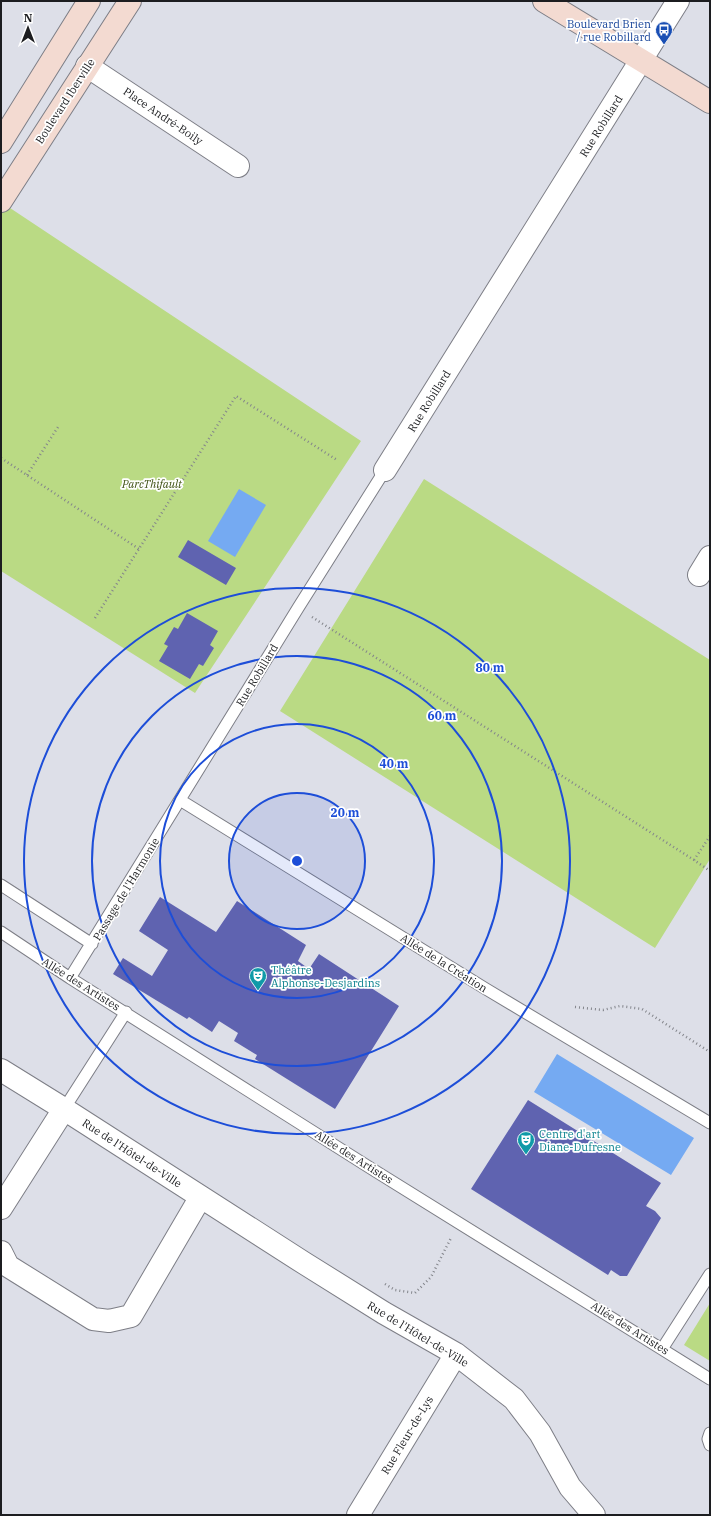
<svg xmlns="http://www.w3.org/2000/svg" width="711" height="1516" font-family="'IBM Plex Serif',serif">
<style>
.green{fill:#bada84}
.water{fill:#75aaf2}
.building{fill:#5f63b0}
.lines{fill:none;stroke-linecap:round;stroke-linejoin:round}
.lane-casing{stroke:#7d7e86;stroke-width:13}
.street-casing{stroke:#7d7e86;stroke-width:24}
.secondary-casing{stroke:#7d7e86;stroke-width:24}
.path{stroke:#83858b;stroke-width:2.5;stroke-dasharray:1 3;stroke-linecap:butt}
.lane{stroke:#fff;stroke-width:11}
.street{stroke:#fff;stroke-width:22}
.secondary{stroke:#f3dad1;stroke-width:22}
.ring{fill:none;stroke:#1d4ed8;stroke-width:2}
.labels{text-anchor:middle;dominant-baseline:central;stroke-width:3.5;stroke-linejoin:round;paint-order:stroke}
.transit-label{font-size:11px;fill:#164399;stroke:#fff;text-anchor:end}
.street-label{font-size:11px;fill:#1c1d20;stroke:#fff}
.park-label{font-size:11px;font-style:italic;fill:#3d5011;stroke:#fff}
.culture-label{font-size:11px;fill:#0d838f;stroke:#fff;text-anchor:start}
.centre{fill:#1d4ed8;stroke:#fff;stroke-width:2}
.ring-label{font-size:12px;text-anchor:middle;font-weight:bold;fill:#1d4ed8;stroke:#fff;stroke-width:3.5;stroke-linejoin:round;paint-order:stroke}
</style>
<rect width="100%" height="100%" fill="#dddfe8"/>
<path class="green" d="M1,202L361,441L195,693L1,571Z
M424,479L710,660V859L655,948L280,711Z
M710,1303V1361L684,1345Z"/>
<path class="water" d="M239,489L266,505L235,557L208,541Z
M557,1054L694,1138L671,1175L534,1092Z"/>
<path class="building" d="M188,540L236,568L226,585L178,557Z
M187,613L218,631L210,645L214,648L203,666L199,664L190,679L159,661L168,646L164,644L174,627L178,629Z
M160,897L216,932L237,901L306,945L298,961L309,969L319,954L399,1006L335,1109L255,1059L257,1055L234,1041L238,1033L219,1021L212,1032L189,1017L187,1019L113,974L123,958L152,976L168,950L139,931Z
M528,1100L661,1183L646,1206L655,1211L661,1218L627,1276H620L611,1270L608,1275L471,1189Z"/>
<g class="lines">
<g class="lane-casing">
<path id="lane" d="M180,800L486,989L710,1123
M1,885L92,944
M1,932L70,978L372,1169L710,1379
M70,978L298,608L385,470
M64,1109L126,1012
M662,1349L710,1274
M710,1433L708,1439L710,1445"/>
</g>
<g class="street-casing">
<path id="street" d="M87,66L238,166
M385,470L678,1
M699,575L710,557
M1,1070L64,1109L304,1263L384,1313L456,1354L514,1399L540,1433L570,1487L594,1515
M1,1208L64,1109
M1,1252L8,1266L93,1319L109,1321L131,1316L200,1198
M358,1515L456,1354"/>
</g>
<g class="secondary-casing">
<path id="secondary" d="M544,1L710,102
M1,142L89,1
M1,201L130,1"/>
</g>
<path class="path" d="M1,458L139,549
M27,475L58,427
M312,617L694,860L710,871
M95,618L236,396L337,460
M694,860L710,836
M575,1007L603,1010L620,1006L642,1009L710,1052
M385,1284L395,1290L415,1293L431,1277L451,1238"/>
<use href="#lane" class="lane"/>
<use href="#street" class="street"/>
<use href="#secondary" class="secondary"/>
</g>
<circle cx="297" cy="861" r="68" fill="#1d4ed8" fill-opacity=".12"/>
<g class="ring">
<circle cx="297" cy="861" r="68"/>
<circle cx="297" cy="861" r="137"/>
<circle cx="297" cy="861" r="205"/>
<circle cx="297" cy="861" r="273"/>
</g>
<defs>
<g id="bus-pin" transform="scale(0.9)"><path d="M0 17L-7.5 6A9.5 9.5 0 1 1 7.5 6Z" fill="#1a4fb4" stroke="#fff"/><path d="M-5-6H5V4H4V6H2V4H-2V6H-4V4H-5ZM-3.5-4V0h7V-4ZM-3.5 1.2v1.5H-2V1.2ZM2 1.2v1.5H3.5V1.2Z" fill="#fff"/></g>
<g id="theatre-pin" transform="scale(0.9)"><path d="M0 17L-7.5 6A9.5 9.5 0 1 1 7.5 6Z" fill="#0f9aa8" stroke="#fff"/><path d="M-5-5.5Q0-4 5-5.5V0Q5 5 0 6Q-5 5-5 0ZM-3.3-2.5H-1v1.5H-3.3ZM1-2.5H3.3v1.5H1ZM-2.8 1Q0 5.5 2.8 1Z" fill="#fff"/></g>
</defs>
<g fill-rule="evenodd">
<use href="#bus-pin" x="664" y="30"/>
<use href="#theatre-pin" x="258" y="976"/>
<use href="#theatre-pin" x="526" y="1140"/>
</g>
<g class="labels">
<g class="transit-label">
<text x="651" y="24">Boulevard Brien<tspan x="651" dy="13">/ rue Robillard</tspan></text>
</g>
<g class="street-label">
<text transform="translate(65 101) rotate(-57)">Boulevard Iberville</text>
<text transform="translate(163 116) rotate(34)">Place André-Boily</text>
<text transform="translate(601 126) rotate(-58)">Rue Robillard</text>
<text transform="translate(429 401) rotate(-58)">Rue Robillard</text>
<text transform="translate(257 675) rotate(-59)">Rue Robillard</text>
<text transform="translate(126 889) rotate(-59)">Passage de l'Harmonie</text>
<text transform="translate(444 963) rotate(32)">Allée de la Création</text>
<text transform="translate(81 984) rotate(32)">Allée des Artistes</text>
<text transform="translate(132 1153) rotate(33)">Rue de l'Hôtel-de-Ville</text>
<text transform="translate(354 1157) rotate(32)">Allée des Artistes</text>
<text transform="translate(630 1328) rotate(32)">Allée des Artistes</text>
<text transform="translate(418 1334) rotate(31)">Rue de l'Hôtel-de-Ville</text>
<text transform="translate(407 1435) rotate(-59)">Rue Fleur-de-Lys</text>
</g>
<g class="park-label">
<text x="152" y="484">ParcThifault</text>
</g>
<g class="culture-label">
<text x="271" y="970">Théâtre<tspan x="271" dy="13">Alphonse-Desjardins</tspan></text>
<text x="539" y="1134">Centre d'art<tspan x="539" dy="13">Diane-Dufresne</tspan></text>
</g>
</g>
<circle cx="297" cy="861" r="6" class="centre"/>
<g class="ring-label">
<text x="490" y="672">80 m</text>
<text x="442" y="720">60 m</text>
<text x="394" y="768">40 m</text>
<text x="345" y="817">20 m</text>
</g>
<rect width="711" height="1516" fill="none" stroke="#1c1d20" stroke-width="4"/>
<g transform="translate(28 28)" stroke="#ffffff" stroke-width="3" paint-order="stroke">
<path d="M0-3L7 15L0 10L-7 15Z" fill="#1c1d20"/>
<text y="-6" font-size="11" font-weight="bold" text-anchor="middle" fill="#1c1d20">N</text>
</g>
</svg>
